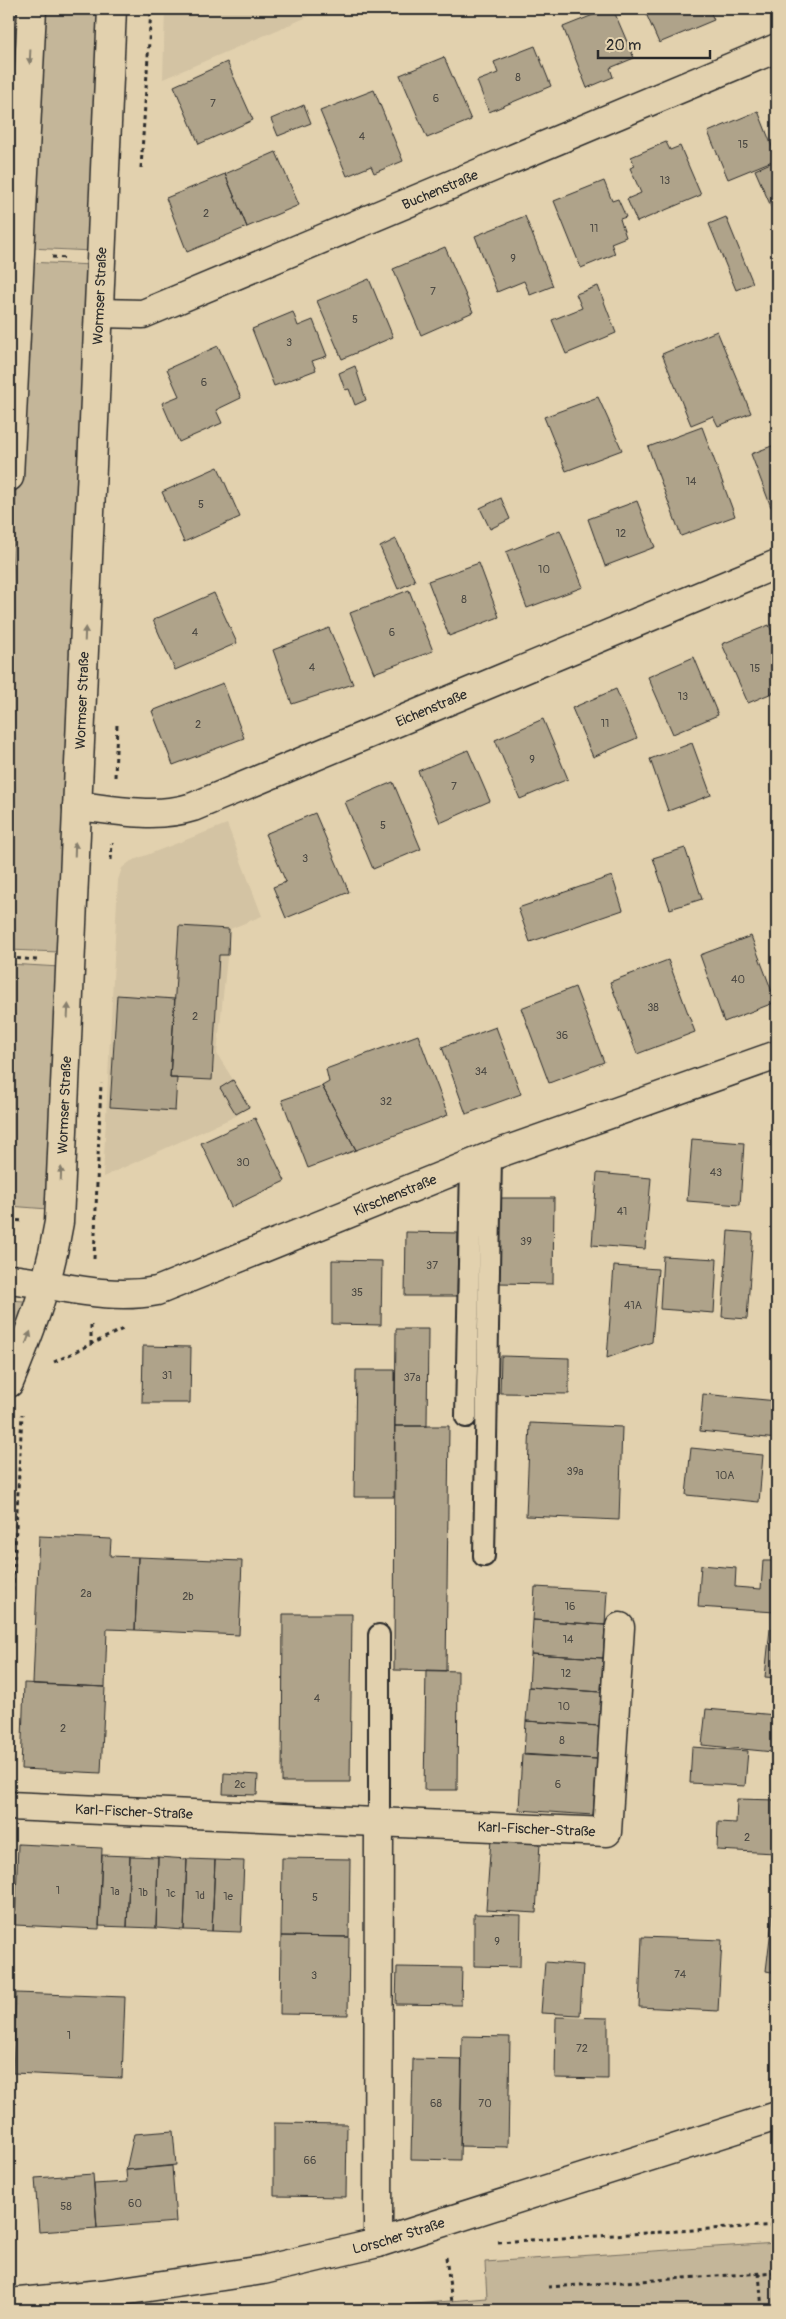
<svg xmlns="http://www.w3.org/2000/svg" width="786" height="2319" font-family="Pangolin,sans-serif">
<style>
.built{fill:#d3c3a3}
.green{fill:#c4b699;stroke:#787062}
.building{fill:#afa38a;stroke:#2b2b2b}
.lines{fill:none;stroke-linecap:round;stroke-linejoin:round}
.service-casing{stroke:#2b2b2b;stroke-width:24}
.minor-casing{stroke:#2b2b2b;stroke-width:31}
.tertiary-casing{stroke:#2b2b2b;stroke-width:31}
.path{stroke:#2b2b2b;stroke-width:3;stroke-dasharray:4 4;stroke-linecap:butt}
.service{stroke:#e2d1ae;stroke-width:20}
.minor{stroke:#e2d1ae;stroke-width:28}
.tertiary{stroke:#e2d1ae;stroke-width:28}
.oneway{fill:#867e6c}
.labels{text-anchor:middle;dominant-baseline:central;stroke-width:4;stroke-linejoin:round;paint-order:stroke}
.number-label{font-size:11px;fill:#4c4943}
.street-label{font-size:14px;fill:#2b2b2b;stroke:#e2d1ae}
</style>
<rect width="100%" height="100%" fill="#e2d1ae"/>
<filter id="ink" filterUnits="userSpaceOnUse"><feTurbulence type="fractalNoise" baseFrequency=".02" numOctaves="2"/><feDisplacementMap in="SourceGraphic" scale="10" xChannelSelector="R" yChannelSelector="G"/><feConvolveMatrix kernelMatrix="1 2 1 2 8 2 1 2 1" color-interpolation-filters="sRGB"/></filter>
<g filter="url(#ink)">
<path class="built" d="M165,9H326L163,79Z
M227,824L262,916L230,929L217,1054L250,1107L236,1116L103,1177L118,880L122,868L131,861Z"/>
<path class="green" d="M41,9H105L92,251L29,248Z
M27,262L93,265L59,952L9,950V639Z
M9,964L60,967L48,1209L9,1206Z
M9,1300L24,1301L28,1310L18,1338H9Z
M777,2243V2310H341L487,2298L485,2262Z"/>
<path class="building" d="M608,9H613L634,58L610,68L613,77L587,88L563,27Z
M644,9H709L714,20L659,43Z
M535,46L551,86L489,112L477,81L498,73L494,62Z
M444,57L471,120L427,138L400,75Z
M227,62L253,120L199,144L174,86Z
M374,90L403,161L374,173L371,166L347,176L320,111Z
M304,105L311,123L278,136L271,119Z
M758,111L777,159L728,179L708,132Z
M666,142L670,150L680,146L701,195L637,222L627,199L641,193L630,168L635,166L631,157Z
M276,152L299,205L247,227L225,174Z
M777,160V217L776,218L755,170Z
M225,174L247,227L187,252L166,198Z
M604,181L612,201L618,199L626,217L620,219L626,237L611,243L615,254L581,268L554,201Z
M525,216L553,286L530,295L524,281L497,292L475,236Z
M726,217L753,283L736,290L709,224Z
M445,247L473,312L421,335L393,269Z
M369,279L393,337L342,359L317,301Z
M598,286L616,333L566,354L552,320L582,308L576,294Z
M293,312L298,326L313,320L327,356L312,361L316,370L274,386L252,329Z
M717,331L751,413L718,426L713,416L691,425L662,354Z
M218,346L241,398L216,410L222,423L179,442L162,403L179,396L167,369Z
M355,366L366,400L355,405L349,389L345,390L339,373Z
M598,397L622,450L566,471L544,417Z
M702,427L735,516L681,536L648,447Z
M777,444V505L771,507L751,454Z
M218,467L240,517L184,542L162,492Z
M501,498L510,519L490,529L480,508Z
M637,501L655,547L605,566L588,519Z
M560,530L583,587L527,608L506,552Z
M396,539L415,581L398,589L380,547Z
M479,563L499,617L449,636L428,581Z
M409,590L433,651L374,673L350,613Z
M214,593L237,643L175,670L153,620Z
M769,625L777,643V691L748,703L722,644Z
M329,628L353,684L292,704L273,650Z
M694,657L718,715L673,734L648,677Z
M223,683L244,738L173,765L152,711Z
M616,689L637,738L593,757L572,708Z
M543,719L568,779L520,799L495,740Z
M692,743L711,795L668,811L650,759Z
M468,750L490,801L440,823L418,771Z
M393,782L421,849L373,869L345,802Z
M315,813L349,892L286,918L273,887L286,882L265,834Z
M685,848L702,899L670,909L653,858Z
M612,876L623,910L530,942L518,908Z
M179,926L229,929L228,955H219L212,1080L170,1078Z
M751,936L776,1002L724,1022L700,955Z
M668,960L695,1032L637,1054L610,982Z
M575,987L604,1062L549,1083L521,1008Z
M117,995L175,999L170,1078H177L175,1111L110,1107Z
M496,1027L521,1094L466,1114L442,1047Z
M418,1035L448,1115L356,1150L322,1086L329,1082L326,1069Z
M233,1080L249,1107L236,1114L220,1088Z
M322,1086L356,1150L308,1168L282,1100Z
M255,1118L285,1181L231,1207L201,1143Z
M692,1139L744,1143L740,1205L687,1201Z
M597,1173L651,1178L645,1249L592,1245Z
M498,1198H554L553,1284L497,1283Z
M728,1231L753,1233L747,1319L722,1317Z
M406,1232L458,1233L457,1296H405Z
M663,1256L717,1259L714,1313L660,1309Z
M332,1260L382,1261L381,1325L332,1324Z
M614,1266L658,1269L652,1342L607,1358Z
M396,1329H428L427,1426H395Z
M143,1346L191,1347L190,1403H142Z
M501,1356L569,1358V1394L500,1393Z
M356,1370H395L394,1497H354Z
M703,1394L777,1401V1439L700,1431Z
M530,1423L622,1427L619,1520L526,1516Z
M395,1426H449L446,1671L394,1670Z
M691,1448L763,1455L759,1502L686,1495Z
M39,1536L111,1539L110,1556L138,1557L135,1630L107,1629L105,1687L33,1684Z
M138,1557L242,1561L239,1635L135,1630Z
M763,1561H777L775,1612L698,1607L701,1565L736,1568L735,1587L761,1589Z
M535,1587L607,1591L605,1625L533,1620Z
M283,1614H352L350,1782H282Z
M533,1620L605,1625L603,1658L531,1654Z
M770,1629H777V1678L765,1677Z
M531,1654L603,1658L601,1692L529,1687Z
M426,1670L458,1671L457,1790H424Z
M24,1683L105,1687L101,1773L21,1769Z
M529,1687L601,1692L599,1726L526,1721Z
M706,1709L776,1715L773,1752L702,1745Z
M526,1721L599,1726L597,1759L524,1755Z
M692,1747L748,1751L745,1786L690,1783Z
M522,1754L597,1759L593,1815L519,1810Z
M224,1773L258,1775L257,1795L223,1794Z
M737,1799L777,1800V1866H774L775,1853L717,1850L718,1822L736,1823Z
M491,1839L540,1842L536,1913L486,1910Z
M18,1844L102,1848L99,1929L15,1925Z
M102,1855L130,1856L127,1927L99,1926Z
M130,1856L158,1857L156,1928L127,1927Z
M158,1857L187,1859L184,1930L156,1928Z
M282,1858L350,1859L349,1937L281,1936Z
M187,1859L215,1860L212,1931L184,1930Z
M215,1860L244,1861L241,1932L212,1931Z
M777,1879V1973L766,1971Z
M474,1914L521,1915L520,1967L474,1966Z
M281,1936L349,1937L348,2015L280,2014Z
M642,1937L722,1940L718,2011L639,2007Z
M545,1962L583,1965L580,2015L541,2013Z
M397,1967L462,1968L461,2005L396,2004Z
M16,1993L125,1997L122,2078L13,2073Z
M556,2017L608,2018V2079L555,2078Z
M462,2036L510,2037L508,2147L460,2146Z
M413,2059L462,2060L460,2160L411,2159Z
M274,2123L347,2124L346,2197L274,2196Z
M173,2131L176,2165L126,2170L134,2134Z
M172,2166L176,2222L97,2228L94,2184L127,2182L126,2170Z
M93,2174L97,2228L39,2232L35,2178Z"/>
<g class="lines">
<g class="service-casing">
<path id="service" d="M466,1417L471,1164
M484,1556L491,1156
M379,1820V1635"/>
</g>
<g class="minor-casing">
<g id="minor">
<path id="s1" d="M99,313L143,314L777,48"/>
<path id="s2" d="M77,806C116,810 155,819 193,807L777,564"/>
<path id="s3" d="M9,1279C59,1284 105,1301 157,1291L491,1156L777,1055"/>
<path id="s4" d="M9,1806L607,1832L620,1627"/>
<path d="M378,2243L379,1820"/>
<path id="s5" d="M9,2303L102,2294L263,2270L378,2243L777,2116"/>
</g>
</g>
<g class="tertiary-casing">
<g id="tertiary">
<path d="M9,477L32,9"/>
<path id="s6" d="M9,1383C32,1327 49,1283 59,1222L112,9"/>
</g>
</g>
<path class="path" d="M141,168L151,9
M52,257L68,258
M115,777L117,724
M111,860L112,843
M9,958L38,960
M9,1220L24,1221
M94,1259L101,1083
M91,1345V1325
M54,1362L123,1329
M9,1663L22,1414
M498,2242L777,2225
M446,2257L453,2310
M759,2273L762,2310
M548,2287L777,2272"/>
<use href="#service" class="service"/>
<use href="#minor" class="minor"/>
<use href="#tertiary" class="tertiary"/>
</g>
<defs><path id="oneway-solid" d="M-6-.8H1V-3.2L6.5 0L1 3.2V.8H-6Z" transform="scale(1.25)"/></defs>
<g class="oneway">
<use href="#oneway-solid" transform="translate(30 57) rotate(93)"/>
<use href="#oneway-solid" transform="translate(85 634) rotate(-88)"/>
<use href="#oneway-solid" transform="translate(75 849) rotate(-88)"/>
<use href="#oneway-solid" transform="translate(68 1011) rotate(-87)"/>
<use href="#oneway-solid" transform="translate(61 1174) rotate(-88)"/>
<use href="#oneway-solid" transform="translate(28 1338) rotate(-69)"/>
</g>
</g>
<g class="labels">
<g class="number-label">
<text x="518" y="77">8</text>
<text x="436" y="98">6</text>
<text x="213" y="103">7</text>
<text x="362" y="136">4</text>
<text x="743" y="144">15</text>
<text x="665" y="180">13</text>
<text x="206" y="213">2</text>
<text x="594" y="228">11</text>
<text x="513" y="258">9</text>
<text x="433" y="291">7</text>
<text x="355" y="319">5</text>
<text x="289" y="342">3</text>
<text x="204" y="382">6</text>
<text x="691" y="481">14</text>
<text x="201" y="504">5</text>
<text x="621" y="533">12</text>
<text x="544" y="569">10</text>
<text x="464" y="599">8</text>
<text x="195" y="632">4</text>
<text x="392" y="632">6</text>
<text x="312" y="667">4</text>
<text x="755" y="668">15</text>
<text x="683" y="696">13</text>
<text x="605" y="723">11</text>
<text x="198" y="724">2</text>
<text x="532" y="759">9</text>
<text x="454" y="786">7</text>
<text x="383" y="825">5</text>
<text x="305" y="858">3</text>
<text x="738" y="979">40</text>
<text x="653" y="1007">38</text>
<text x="195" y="1016">2</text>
<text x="562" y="1035">36</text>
<text x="481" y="1071">34</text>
<text x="386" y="1101">32</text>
<text x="243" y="1162">30</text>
<text x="716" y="1172">43</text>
<text x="622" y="1211">41</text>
<text x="526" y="1241">39</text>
<text x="432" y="1265">37</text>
<text x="357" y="1292">35</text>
<text x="633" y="1305">41A</text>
<text x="167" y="1375">31</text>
<text x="412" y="1377">37a</text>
<text x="575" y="1471">39a</text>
<text x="725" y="1475">10A</text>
<text x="86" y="1593">2a</text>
<text x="188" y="1596">2b</text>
<text x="570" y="1606">16</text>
<text x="568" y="1639">14</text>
<text x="566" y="1673">12</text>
<text x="317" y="1698">4</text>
<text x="564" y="1706">10</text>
<text x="63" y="1728">2</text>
<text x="562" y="1740">8</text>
<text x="240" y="1784">2c</text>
<text x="558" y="1784">6</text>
<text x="747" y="1837">2</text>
<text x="58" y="1890">1</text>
<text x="115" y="1891">1a</text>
<text x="143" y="1892">1b</text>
<text x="171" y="1893">1c</text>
<text x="200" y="1895">1d</text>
<text x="228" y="1896">1e</text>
<text x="315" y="1897">5</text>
<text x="497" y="1941">9</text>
<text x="680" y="1974">74</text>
<text x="314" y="1975">3</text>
<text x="69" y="2035">1</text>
<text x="582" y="2048">72</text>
<text x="436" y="2103">68</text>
<text x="485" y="2103">70</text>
<text x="310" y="2160">66</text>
<text x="135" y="2203">60</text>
<text x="66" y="2206">58</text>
</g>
<g class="street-label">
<text stroke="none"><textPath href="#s1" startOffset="366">Buchenstraße</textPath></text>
<text stroke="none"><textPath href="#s6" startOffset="1096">Wormser Straße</textPath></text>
<text stroke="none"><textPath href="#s6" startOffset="691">Wormser Straße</textPath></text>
<text stroke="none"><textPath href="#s2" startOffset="375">Eichenstraße</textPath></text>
<text stroke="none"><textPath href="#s6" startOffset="286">Wormser Straße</textPath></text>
<text stroke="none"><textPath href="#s3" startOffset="406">Kirschenstraße</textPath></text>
<text stroke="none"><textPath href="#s4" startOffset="125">Karl-Fischer-Straße</textPath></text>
<text stroke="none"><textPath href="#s4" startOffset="528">Karl-Fischer-Straße</textPath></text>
<text stroke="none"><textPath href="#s5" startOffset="396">Lorscher Straße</textPath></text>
</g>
</g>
<rect width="786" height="2319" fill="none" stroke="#e2d1ae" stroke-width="30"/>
<rect x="15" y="15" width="756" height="2289" fill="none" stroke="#2b2b2b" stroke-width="2" filter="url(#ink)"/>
<path d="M598 50v8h112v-8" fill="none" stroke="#2b2b2b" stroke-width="2.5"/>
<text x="606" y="50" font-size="15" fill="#2b2b2b" stroke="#e2d1ae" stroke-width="4" paint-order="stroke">20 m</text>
</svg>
